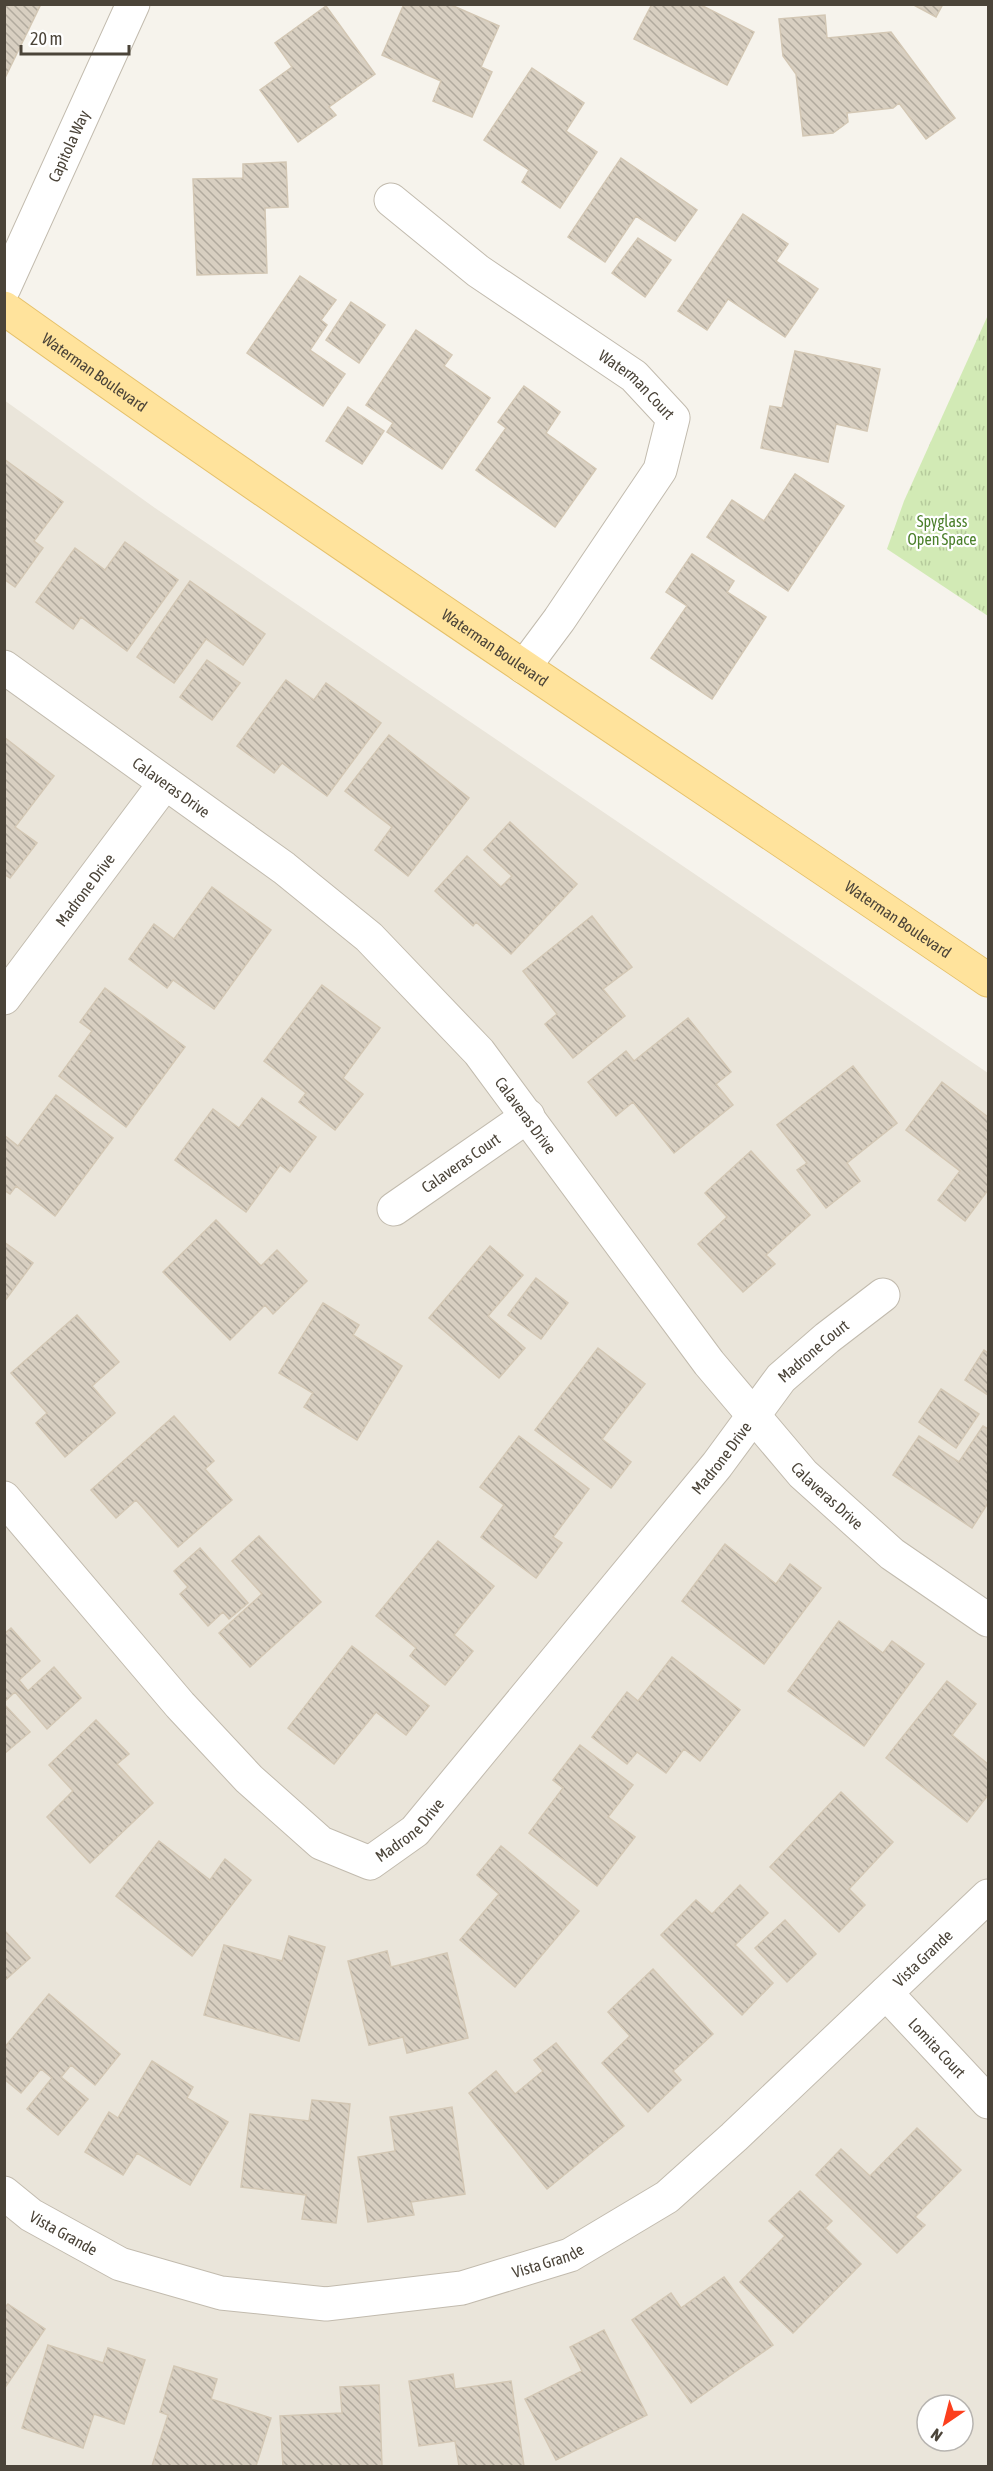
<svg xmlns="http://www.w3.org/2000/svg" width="993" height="2471" font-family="'Asap Condensed',sans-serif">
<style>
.residential{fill:#eae5da;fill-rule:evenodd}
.park{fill:url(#park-tufts)}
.building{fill:url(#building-back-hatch);stroke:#d3c7b4;stroke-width:1.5}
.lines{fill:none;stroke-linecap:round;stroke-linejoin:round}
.minor-casing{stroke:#c2bbae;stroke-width:35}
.major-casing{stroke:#e6c16a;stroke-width:35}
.minor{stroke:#fff;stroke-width:33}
.major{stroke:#ffe39c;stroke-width:33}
.labels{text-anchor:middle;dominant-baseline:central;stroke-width:4.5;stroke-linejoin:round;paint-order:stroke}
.street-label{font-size:16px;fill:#4b4439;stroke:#fff}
.park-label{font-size:16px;fill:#4a7f2a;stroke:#fff}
</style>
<defs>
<pattern id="park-tufts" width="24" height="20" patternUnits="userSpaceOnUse" patternTransform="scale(1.5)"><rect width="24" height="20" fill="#d2eab5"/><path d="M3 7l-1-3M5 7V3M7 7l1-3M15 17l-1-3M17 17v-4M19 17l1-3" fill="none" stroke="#b6ca9c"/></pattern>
<pattern id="building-back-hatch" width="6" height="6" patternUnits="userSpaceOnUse" patternTransform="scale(1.5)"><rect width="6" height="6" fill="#d8cfc1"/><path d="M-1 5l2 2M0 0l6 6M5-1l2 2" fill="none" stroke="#b1aa9e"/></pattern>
</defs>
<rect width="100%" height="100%" fill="#f6f3ec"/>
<path class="residential" d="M4,400L155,508L988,1073V2466H5ZM927,2405H963V2441H927Z"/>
<path class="park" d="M988,315V616L887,549L904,501Z"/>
<path class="building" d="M4,4H41L4,80Z
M404,4H449L499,26L481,67L492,72L472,117L433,101L441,81L382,55Z
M652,4H699L754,32L727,85L634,39Z
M912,4H943L936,17Z
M326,6L375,74L329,107L336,115L298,142L260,90L292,67L275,43Z
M825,15L827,38L891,32L955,118L926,139L899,103L893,108L847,113L848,122L833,133L803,136L796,74L783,56L779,19Z
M532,68L584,103L566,131L597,152L560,208L522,182L529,170L484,140Z
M621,158L697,210L675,241L636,216L605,262L568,237Z
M286,162L288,207L265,208L267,273L197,275L193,179L243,178V164Z
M743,214L788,244L776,261L818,289L785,337L728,299L707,330L678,311Z
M638,238L671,260L645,297L612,273Z
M300,276L336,300L321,320L327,325L310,350L345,374L323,406L247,353Z
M351,302L385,325L359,363L326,340Z
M416,330L452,355L444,366L490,398L442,469L387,432L393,423L366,405Z
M795,351L880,369L867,431L836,424L828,462L761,448L770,406L782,408Z
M524,386L560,412L546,433L596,469L555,527L476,470L506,428L498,422Z
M348,407L384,431L362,464L326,441Z
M4,459L63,502L34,541L43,548L15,587L4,579Z
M795,474L844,506L788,591L707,537L732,500L764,521Z
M125,542L178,580L127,651L81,617L73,629L36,602L75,548L105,570Z
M692,554L734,581L727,592L766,617L712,699L651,658L687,606L666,592Z
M190,581L265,634L243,665L206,639L174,683L137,657Z
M207,660L240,683L212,720L180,697Z
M286,680L314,700L326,683L381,723L327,796L282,763L274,773L237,746Z
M389,735L469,798L408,876L375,850L392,827L345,791Z
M4,737L54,776L15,827L37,843L10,878L4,874Z
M510,822L577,884L511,954L476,922L473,926L435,891L467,856L501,887L512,876L484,850Z
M212,887L271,930L214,1009L173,980L167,988L129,959L154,924L174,939Z
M592,916L632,967L603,989L625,1016L573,1058L545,1024L557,1014L523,971Z
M322,985L380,1028L343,1078L363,1094L335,1130L299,1102L306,1093L264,1061Z
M105,988L185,1047L126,1127L59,1076L92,1031L80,1022Z
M688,1018L731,1072L716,1084L733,1105L674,1153L633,1102L616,1116L588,1082L626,1051L634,1061Z
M853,1066L897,1123L847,1163L860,1181L826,1208L797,1170L807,1163L777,1125Z
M942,1082L988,1117V1190L965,1221L938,1200L960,1171L906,1130Z
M56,1095L113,1138L55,1216L16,1186L10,1194L4,1190V1135L18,1146Z
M262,1098L316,1137L290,1172L280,1165L246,1212L175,1160L213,1109L239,1128Z
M751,1151L810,1215L766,1255L775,1264L743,1292L698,1244L727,1217L705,1193Z
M216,1220L261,1266L277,1250L307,1281L273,1314L265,1305L230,1340L163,1272Z
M4,1242L33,1263L4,1302Z
M490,1246L523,1275L488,1316L525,1348L499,1378L429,1318Z
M536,1278L568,1303L541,1339L508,1315Z
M323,1303L359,1325L353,1335L402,1366L357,1440L304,1407L313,1393L279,1373Z
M77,1315L119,1362L92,1386L115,1413L65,1457L36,1423L47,1413L11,1373Z
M598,1348L645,1384L602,1439L631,1462L611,1488L535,1430Z
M984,1350L988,1353V1395L965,1380Z
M941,1389L979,1414L956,1448L919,1422Z
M174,1416L214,1461L205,1469L232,1500L178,1547L136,1500L116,1518L91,1490Z
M983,1426L988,1429V1503L972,1528L893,1475L919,1436L959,1462Z
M519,1436L589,1489L553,1537L562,1543L536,1578L481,1537L504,1505L480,1487Z
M259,1536L321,1602L250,1667L219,1633L262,1594L232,1561Z
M438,1541L494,1586L454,1635L473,1651L445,1685L410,1656L416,1648L376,1616Z
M725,1544L776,1584L790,1564L821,1588L764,1664L682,1601Z
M200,1548L248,1603L229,1619L223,1612L208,1626L180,1594L188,1587L174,1571Z
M839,1621L883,1653L892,1641L924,1664L864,1746L788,1691Z
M11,1628L40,1661L19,1680L28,1691L54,1667L81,1698L47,1729L15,1692L4,1702V1634Z
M352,1646L429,1706L406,1735L376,1712L334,1764L288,1728Z
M672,1657L740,1710L700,1761L684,1749L666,1773L637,1752L627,1764L592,1737L627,1692L638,1701Z
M947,1681L976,1704L952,1735L988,1764V1795L967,1822L886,1758Z
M4,1704L30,1732L4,1754Z
M96,1720L129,1754L117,1764L153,1803L90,1863L47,1817L73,1791L49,1765Z
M580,1745L633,1785L608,1817L635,1837L597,1886L529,1833L563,1788L553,1780Z
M841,1792L893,1842L849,1889L865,1905L839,1932L770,1867Z
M159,1841L210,1880L225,1859L251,1880L192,1956L116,1896Z
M501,1846L579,1911L515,1987L460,1940L499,1894L477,1875Z
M740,1885L768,1913L735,1945L773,1983L742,2015L661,1935L696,1900L712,1914Z
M785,1920L816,1954L787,1982L755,1948Z
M4,1930L30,1958L4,1981Z
M289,1936L325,1947L299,2041L204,2015L224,1945L282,1961Z
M387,1951L391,1967L447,1953L468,2038L407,2053L403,2037L369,2045L348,1961Z
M653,1969L713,2034L673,2071L681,2080L648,2112L602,2063L630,2036L608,2012Z
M49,1994L120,2054L95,2085L71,2065L61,2077L88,2099L58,2135L27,2109L52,2078L41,2069L21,2093L4,2079V2048Z
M556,2043L624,2126L547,2189L469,2093L496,2071L515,2094L543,2071L534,2060Z
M152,2061L193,2087L187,2098L228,2122L190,2185L137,2153L123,2175L85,2152L109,2112L118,2118Z
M312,2100L350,2104L336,2223L302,2219L306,2195L241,2187L250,2114L309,2121Z
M452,2107L465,2194L411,2202L414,2215L368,2222L358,2157L395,2151L390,2117Z
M917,2128L961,2170L915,2217L925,2225L897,2253L816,2175L841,2149L870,2176Z
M800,2191L832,2221L825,2228L861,2264L793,2333L740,2282L785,2236L769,2221Z
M724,2277L773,2345L691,2403L632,2320L671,2293L681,2308Z
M8,2304L45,2329L4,2389V2308Z
M604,2330L647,2415L556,2460L525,2399L582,2371L570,2347Z
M48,2345L103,2363L108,2348L145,2360L124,2424L94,2414L83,2448L22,2428Z
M174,2366L217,2379L211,2399L271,2418L256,2466H152L168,2415L160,2412Z
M453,2374L455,2389L511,2381L524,2466H459L455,2441L419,2446L409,2381Z
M379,2385L382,2466H283L280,2416L342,2413L340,2387Z"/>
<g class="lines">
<g class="minor-casing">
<g id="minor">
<path id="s1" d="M391,200L478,271L634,376L673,418L660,470L559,620L524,667"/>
<path id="s2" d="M4,288L133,4"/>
<path id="s3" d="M4,667L284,868L369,937L479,1052L709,1363L803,1474L892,1554L988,1620"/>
<path id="s4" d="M4,998L165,783"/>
<path id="s5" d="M394,1209L528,1116"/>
<path id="s6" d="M4,1498L180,1705L249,1779L321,1843L370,1863L415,1831L717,1465L781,1378L827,1338L883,1295"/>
<path id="s7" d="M886,1993L988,2102"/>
<path id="s8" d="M4,2193L31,2215L120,2264L221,2293L326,2304L462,2288L570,2255L667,2197L734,2137L988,1896"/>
</g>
</g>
<g class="major-casing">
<g id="major">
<path id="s9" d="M4,308C328,539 660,757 988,980"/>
</g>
</g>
<use href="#minor" class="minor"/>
<use href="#major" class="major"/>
</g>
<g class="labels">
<g class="street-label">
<text stroke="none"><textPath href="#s2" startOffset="156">Capitola Way</textPath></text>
<text stroke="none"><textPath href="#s9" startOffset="111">Waterman Boulevard</textPath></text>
<text stroke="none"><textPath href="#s1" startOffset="308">Waterman Court</textPath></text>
<text stroke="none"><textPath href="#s9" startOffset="597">Waterman Boulevard</textPath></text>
<text stroke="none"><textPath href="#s3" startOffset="206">Calaveras Drive</textPath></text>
<text stroke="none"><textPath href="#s4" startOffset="135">Madrone Drive</textPath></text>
<text stroke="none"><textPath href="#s9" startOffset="1083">Waterman Boulevard</textPath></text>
<text stroke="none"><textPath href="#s3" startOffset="692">Calaveras Drive</textPath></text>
<text stroke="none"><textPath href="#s5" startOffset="81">Calaveras Court</textPath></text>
<text stroke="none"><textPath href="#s6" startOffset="1202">Madrone Court</textPath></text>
<text stroke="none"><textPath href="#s6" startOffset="1060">Madrone Drive</textPath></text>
<text stroke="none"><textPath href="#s3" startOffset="1178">Calaveras Drive</textPath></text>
<text stroke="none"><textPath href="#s6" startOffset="574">Madrone Drive</textPath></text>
<text stroke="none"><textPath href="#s8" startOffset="1060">Vista Grande</textPath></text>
<text stroke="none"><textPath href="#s7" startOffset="75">Lomita Court</textPath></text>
<text stroke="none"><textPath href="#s8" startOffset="72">Vista Grande</textPath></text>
<text stroke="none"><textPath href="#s8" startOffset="574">Vista Grande</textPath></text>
</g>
<g class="park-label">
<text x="942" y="521">Spyglass<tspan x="942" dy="18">Open Space</tspan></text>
</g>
</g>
<rect width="993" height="2471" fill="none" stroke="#4b4439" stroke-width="12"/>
<g transform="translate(945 2423) rotate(215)"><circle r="28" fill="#ffffff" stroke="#b7b4b0" stroke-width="1.5"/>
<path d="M0-4.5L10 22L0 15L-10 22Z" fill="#fc3f1d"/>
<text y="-9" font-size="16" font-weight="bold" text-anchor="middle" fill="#4b4439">N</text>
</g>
<path d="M21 45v9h108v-9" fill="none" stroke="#4b4439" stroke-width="3"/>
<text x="30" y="45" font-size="18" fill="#4b4439" stroke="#ffffff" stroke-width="4.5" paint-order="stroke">20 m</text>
</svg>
